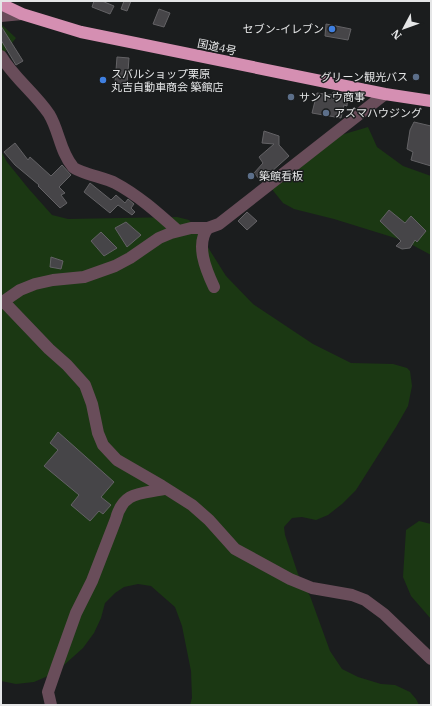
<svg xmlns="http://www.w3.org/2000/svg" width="432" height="706" font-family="'IBM Plex Serif','Noto Sans JP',serif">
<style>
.green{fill:#1b3813}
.building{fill:#464548;stroke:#636265}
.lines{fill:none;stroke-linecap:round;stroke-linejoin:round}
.minor{stroke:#694d5a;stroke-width:12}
.highway{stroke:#d58fb2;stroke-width:12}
.shop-dot{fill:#3f7fe0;stroke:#1b1d1e;stroke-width:1.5}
.service-dot{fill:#5c6f8a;stroke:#1b1d1e;stroke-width:1.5}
.labels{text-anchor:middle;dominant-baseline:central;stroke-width:3;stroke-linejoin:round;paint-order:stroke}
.poi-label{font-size:11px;fill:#e5e6e7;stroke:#1b1d1e;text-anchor:start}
.street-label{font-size:11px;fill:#e5e6e7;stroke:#1b1d1e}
</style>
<rect width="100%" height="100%" fill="#1b1d1e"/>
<path class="green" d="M1,24L16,38L1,57Z
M368,127L377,147L403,166L431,176V255L405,241L334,219L294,209L283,203L271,188C296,143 323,141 368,127Z
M1,151L7,162L28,188L52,215L68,219L177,217L189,220L197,230L226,276L253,304L313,344L351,363L393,364L407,368L410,371L412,386L408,406L396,427L356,490L342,504L328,515L316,520L302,517L292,518L284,527L285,535L298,574L310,596L330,651L342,669L358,677L381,684L395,685L410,692L416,699L419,705H190L192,698L191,671L182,626L175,607L151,586L138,584L124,587L115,593L105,603L101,618L94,633L83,648L64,665L48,676L34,682L16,684L1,681Z
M419,521L431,524V619L411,596L403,577L406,530Z"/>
<path class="building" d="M94,1H102L114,6L110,14L92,7Z
M124,1H131L127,11L121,9Z
M159,9L170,13L164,27L153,24Z
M326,24L351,29L348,40L325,36Z
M1,26L23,61L16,65L1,40Z
M117,57L129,58L127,85L115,83Z
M333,92L348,94L347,106L344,105L341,118L312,113L317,93L332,95Z
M414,122L431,126V166L411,160L413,152L407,149L410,130Z
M264,131L279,136V145L289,156L261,181L254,173L263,163L259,157L274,144L262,143Z
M15,143L28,160L30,157L51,176L62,165L71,175L59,187L65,193L61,195L67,203L60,208L38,186L39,185L15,165L4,152Z
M90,183L111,200L116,195L125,203L128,199L134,204L131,208L135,212L132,215L118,205L110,213L84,192Z
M389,210L405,223L411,216L426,231L417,242L415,240L410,248L402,249L396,246L401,241L380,221Z
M247,212L257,221L247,230L238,221Z
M126,222L141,235L127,247L115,228Z
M101,232L117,248L104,256L91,241Z
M51,257L63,261L61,269L50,267Z
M58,432L114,482L101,497L111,505L103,514L99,511L90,521L71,505L79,495L44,466L58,450L50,443Z"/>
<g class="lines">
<path class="minor" d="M1,16L22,14
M1,56C14,78 35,93 49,114C59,130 60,152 73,167C79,173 106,178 115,183C138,195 159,214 178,231
M208,228C195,244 206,270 214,287
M3,301L49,349L67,365L85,385L92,404L98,433L103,445L117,460L162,486L192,505L209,520L235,549L290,579L312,588L352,595L365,600L384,614L431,659
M1,303L20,290L35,284L53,280L84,277L115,266L130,258L159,238L171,233L191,228H208L219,224L385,94
M51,705L48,692L57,666L76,613L92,581L116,519C123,491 141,494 165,489"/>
<path class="highway" d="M1,4L22,14L81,32L385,94L431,101"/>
</g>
<g class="shop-dot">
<circle cx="332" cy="29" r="4"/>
<circle cx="103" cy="80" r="4"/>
</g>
<g class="service-dot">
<circle cx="416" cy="77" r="4"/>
<circle cx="291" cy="97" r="4"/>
<circle cx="326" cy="113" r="4"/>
<circle cx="251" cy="176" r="4"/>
</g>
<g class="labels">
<g class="poi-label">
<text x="324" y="29" text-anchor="end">セブン-イレブン</text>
<text x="111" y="74">スバルショップ栗原<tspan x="111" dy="13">丸吉自動車商会 築館店</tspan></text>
<text x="408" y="77" text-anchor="end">グリーン観光バス</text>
<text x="299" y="97">サントウ商事</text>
<text x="334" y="113">アズマハウジング</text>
<text x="259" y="176">築館看板</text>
</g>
<g class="street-label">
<text transform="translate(217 47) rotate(12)">国道4号</text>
</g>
</g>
<rect width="432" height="706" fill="none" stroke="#e5e6e7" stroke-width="4"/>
<g transform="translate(404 28) rotate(229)" stroke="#1b1d1e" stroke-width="3" paint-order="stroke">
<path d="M0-3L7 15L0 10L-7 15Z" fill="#e5e6e7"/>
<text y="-6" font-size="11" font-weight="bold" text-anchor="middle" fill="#e5e6e7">N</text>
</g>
</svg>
